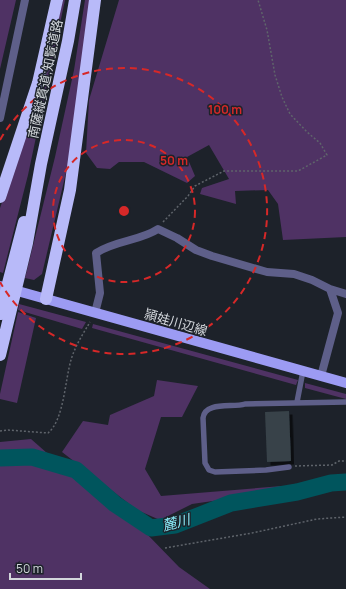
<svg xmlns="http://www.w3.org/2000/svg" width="346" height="589" font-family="Manrope,'Noto Sans JP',sans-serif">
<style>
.green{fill:#4f3264}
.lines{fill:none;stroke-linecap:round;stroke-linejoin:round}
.river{stroke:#00555d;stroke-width:17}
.building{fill:#374248;filter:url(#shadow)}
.path{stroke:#5f646b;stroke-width:1.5;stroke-dasharray:2 2;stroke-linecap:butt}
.lane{stroke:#5e5f89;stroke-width:5.5}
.street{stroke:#5e5f89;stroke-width:8}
.primary{stroke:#9c9bf3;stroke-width:10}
.highway{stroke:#b8baf9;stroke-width:12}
.ring{fill:none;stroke:#d62828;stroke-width:2;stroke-dasharray:7 5}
.labels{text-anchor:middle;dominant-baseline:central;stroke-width:3;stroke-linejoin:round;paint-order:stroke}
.street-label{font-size:13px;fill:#d3d7dc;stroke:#1d222a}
.water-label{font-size:14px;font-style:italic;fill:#8aedf9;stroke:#1d222a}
.centre{fill:#d62828;stroke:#1d222a;stroke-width:2}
.ring-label{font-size:12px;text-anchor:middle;font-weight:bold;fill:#d62828;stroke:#1d222a;stroke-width:3;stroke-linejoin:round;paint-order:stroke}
</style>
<defs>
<filter id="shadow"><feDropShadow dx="3.5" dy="3.5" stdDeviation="0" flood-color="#0009"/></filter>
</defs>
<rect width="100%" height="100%" fill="#1d222a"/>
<path class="green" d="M0,0H16L0,69Z
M63,0H65L28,175L3,273L0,272V208L40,91Z
M85,0H92L69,160L42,274L34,280L25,278L55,157L74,70Z
M119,0H346V237L283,240L278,204L268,190L235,191L236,204L200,194L202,188L229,179L209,145L187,157L195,176L187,183L144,162H119L110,169L97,168L86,153L89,100Z
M19,304L86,322L82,329L18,310Z
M18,312L36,318L17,403L0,399V394Z
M93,324L298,380L296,385L92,328Z
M157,380L198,386L182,417H161L145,469L161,496L282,486L281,491L192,504L160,520L137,510L62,452L83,421L108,425L110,415L154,396Z
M305,383L346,394V399L305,388Z
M31,439L72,475L145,532L179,567L210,589H0V442Z"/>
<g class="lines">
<path class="river" d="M0,458L32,457L76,470L115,504L151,528L175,525L231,503L297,492L331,483L346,482"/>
</g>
<path class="building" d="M289,411L291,461L267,462L265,412Z"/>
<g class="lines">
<path class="path" d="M163,222L188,196L195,186L224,171H298L327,155L320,143L307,132L290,114L282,97L275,75L267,30L258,0
M0,431L8,430L48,433C64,420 65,380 71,360C75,346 83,334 90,322
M295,466L332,465L339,461H346
M165,548L252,533L317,519L346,517"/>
<path class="lane" d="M297,402L303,371
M289,467L266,470L215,472L209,470L205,463L203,418C205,401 233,408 245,404L346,402"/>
<path class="street" d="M0,118L25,0
M95,313L100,293L96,253C116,240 140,241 158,229L177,238L196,250L212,256L267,272L294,274L312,280L330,289L346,294
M321,376L338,313L330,289"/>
<path class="primary" d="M0,286L346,383"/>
<path class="highway" d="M0,197L38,83L57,0
M46,299L70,190L95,0
M0,314L24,222
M0,355L27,243L41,164L68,41L75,0"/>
</g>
<g class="ring">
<circle cx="124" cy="211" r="71"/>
<path d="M0 140A143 143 0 1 1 0 282"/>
</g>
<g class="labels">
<g class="street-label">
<text transform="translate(45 79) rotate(-78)">南薩縦貫道;知覧道路</text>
<text transform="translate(176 322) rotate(16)">頴娃川辺線</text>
</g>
<g class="water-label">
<text transform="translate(176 522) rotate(-14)">麓川</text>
</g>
</g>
<circle cx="124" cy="211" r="6" class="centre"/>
<g class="ring-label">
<text x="225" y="114">100 m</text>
<text x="174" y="165">50 m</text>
</g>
<path d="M10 573v6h71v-6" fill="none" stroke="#d3d7dc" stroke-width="2"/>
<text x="16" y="573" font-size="12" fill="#d3d7dc" stroke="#1d222a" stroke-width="3" paint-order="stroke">50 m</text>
</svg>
